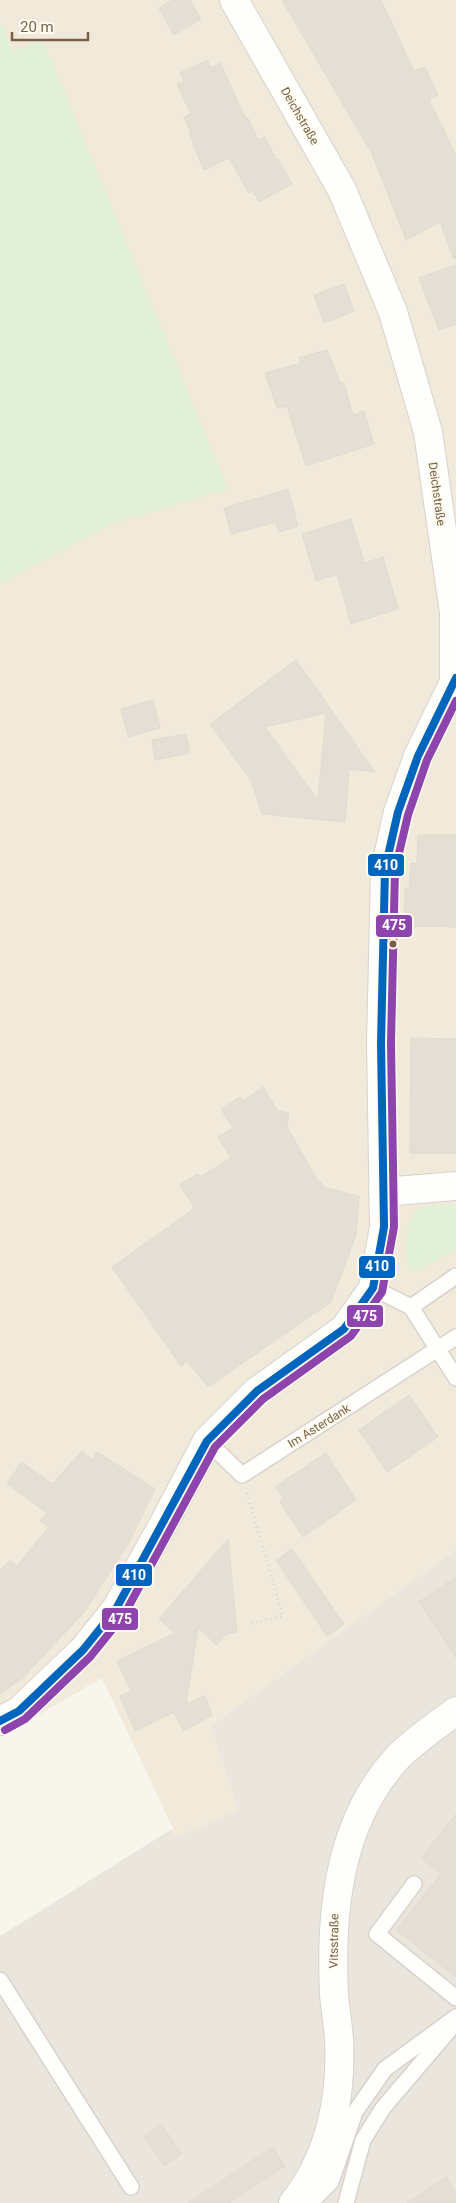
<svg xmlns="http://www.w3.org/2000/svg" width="456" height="2203" font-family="Roboto,sans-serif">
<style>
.residential{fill:#f1e9da}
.industrial{fill:#ebe6dd}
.green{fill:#e2f0d8}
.building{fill:#e5ded4;stroke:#e1dacf;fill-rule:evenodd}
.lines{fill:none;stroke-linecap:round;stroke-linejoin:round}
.lane-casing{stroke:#d7d2cb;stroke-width:18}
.street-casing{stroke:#d7d2cb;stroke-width:30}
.secondary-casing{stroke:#d8d2cb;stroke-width:30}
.path{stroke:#dad5cf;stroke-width:3;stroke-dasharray:1 4;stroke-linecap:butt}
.lane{stroke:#fefefc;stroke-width:15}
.street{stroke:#fefefc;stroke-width:28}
.secondary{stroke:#fefefc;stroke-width:28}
.bus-1-casing{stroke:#fffbef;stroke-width:11}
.bus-2-casing{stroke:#fffbef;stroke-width:11}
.bus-1{stroke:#0065bd;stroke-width:8}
.bus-2{stroke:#8e44ad;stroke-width:8}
.bus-dot{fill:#78614b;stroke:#fffbef;stroke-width:2}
.labels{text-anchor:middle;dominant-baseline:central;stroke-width:4;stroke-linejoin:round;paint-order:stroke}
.street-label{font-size:12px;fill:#78614b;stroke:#fffbef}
.line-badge{stroke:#fffbef;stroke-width:2}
.badge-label{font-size:14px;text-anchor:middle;font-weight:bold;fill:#fff}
</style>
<rect width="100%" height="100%" fill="#f8f5ed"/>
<path class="residential" d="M0,0H456V1550L210,1726L238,1810L177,1837L102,1678L0,1737V581L43,41L13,51L0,20Z"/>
<path class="industrial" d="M456,1550V2203H0V1936L172,1829L177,1837L238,1810L210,1726Z"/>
<path class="green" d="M0,20L13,51L43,40L228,489L114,523L0,584Z
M425,1205L447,1204L456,1206V1249L417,1272H410C403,1256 403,1225 416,1211C418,1209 422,1207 425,1205Z"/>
<path class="building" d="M172,0H190L201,19L174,35L159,8Z
M282,0H381L414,71L425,67L438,95L429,100L456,155V258L454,259L440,222L406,240L372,154Z
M207,60L211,68L220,63L246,119L248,118L258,140L265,137L276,160L278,159L292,184L259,202L253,191L249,193L229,158L204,170L193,144H194L189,133L191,132L184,117L191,114L177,84L184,81L180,73Z
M456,265V324L439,330L419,278Z
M344,284L354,311L324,323L314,295Z
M327,350L341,384L344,383L353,415L364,411L374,444L306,466L287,406L277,408L265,373L301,363L299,358Z
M288,489L298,526L279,532L276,522L231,534L224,508Z
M351,519L364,563L383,557L398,609L351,624L337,574L316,581L302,534Z
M296,660L375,772L349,769L345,822L262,814L251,780L210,724ZM326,713L318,800L265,727Z
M153,700L160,728L128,737L121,709Z
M186,734L190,753L155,760L152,740Z
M418,835H456V927L404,926L405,888H409L411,863L417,864Z
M411,1038L456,1039V1153H410Z
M263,1087L278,1111L289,1113L287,1127L316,1178L326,1188L359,1196L356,1235L331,1302L208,1387L187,1361L181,1366L112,1267L194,1209L192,1207L194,1206L180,1185L198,1174L200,1177L231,1158L218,1137L233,1128L221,1109L240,1097L243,1101Z
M409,1395L438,1437L387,1472L359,1430Z
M82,1451L92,1460L97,1452L155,1489L129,1542L85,1611L23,1678L0,1694V1571L10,1560L17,1566L49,1527L40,1521L47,1513L7,1483L22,1462L52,1484Z
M326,1453L356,1500L303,1537L280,1502L284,1499L275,1487Z
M228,1539L237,1632L225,1635L217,1645L198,1628L186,1704L205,1696L212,1715L183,1731L174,1712L135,1731L120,1696L131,1691L117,1661L175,1633L159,1619Z
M292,1549L344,1624L327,1636L276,1560Z
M456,1577V1658L419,1602Z
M456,1814V1977L396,1930L441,1874L421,1858Z
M161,2124L182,2154L164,2166L144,2136Z
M273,2147L285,2166L229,2203H188Z
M446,2177L456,2193V2203H407Z"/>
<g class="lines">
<g class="lane-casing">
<path id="lane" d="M373,1288L411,1307L456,1276
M411,1307L456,1378
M207,1441L242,1475L456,1337
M414,1884L377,1934L456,1998
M0,1980L131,2187
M310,2203L331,2182L355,2112L385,2069L456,2017
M346,2203L363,2140L383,2108L452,2027"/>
</g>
<g class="street-casing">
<path id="street" d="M234,0L342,190L393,312L428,432L454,613V679
M383,1192L456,1186
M293,2203C330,2157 342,2097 339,2039C338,2024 335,2009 334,1994C330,1910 339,1820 399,1756C416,1739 437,1725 456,1711"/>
</g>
<g class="secondary-casing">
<path id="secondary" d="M0,1721L19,1711L83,1650L116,1609L164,1523L207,1441L257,1391L344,1329L373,1288L384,1227L381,1043L385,869L398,812L418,756L456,678"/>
</g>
<path class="path" d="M247,1493L283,1616L248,1624"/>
<use href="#lane" class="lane"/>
<use href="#street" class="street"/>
<use href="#secondary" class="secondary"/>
<g class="bus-1-casing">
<path id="bus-1" d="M0,1721L19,1711L83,1650L116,1609L207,1441L257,1391L344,1329L373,1288L384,1227L381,1043L385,869L398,812L418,756L456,678"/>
</g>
<g class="bus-2-casing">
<path id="bus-2" d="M5,1730L25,1719L90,1657L124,1615L215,1447L263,1399L351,1336L382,1292L394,1227L391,1043L395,870L408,815L427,760L456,701"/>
</g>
<use href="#bus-1" class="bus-1"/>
<use href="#bus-2" class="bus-2"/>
</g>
<circle class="bus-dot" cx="393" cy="944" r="4.5"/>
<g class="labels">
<g class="street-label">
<text transform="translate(300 116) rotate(60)">Deichstraße</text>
<text transform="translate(437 494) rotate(82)">Deichstraße</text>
<text transform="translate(319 1426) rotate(-32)">Im Asterdank</text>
<text transform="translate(334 1941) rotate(-89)">Vitsstraße</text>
</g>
</g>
<g class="line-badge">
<rect x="367" y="853" width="38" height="24" rx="5" fill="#0065bd"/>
<rect x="375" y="914" width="38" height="24" rx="5" fill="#8e44ad"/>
<rect x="358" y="1255" width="38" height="24" rx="5" fill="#0065bd"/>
<rect x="346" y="1304" width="38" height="24" rx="5" fill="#8e44ad"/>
<rect x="115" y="1563" width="38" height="24" rx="5" fill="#0065bd"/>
<rect x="101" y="1607" width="38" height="24" rx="5" fill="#8e44ad"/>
</g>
<g class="badge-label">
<text x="386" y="870">410</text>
<text x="394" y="930">475</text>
<text x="377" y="1271">410</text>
<text x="365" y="1321">475</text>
<text x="134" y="1580">410</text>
<text x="120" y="1624">475</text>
</g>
<path d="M12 32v8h76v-8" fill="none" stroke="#78614b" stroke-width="2.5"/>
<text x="20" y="32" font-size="15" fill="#78614b" stroke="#fffbef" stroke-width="4" paint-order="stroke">20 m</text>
</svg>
